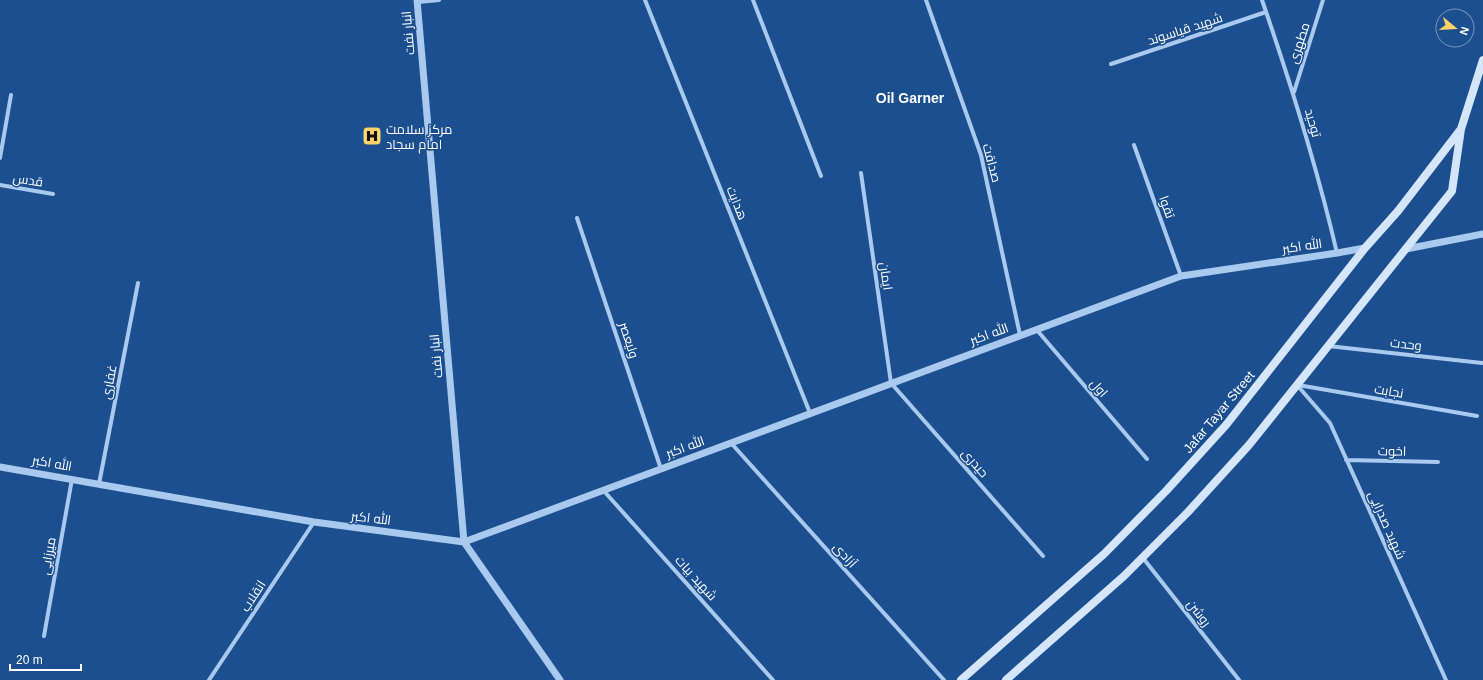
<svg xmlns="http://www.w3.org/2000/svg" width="1483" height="680" font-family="Helvetica,Cairo,sans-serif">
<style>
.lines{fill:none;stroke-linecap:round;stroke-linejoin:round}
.minor{stroke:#a9c9ee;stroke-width:4}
.tertiary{stroke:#a9c9ee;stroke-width:7}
.secondary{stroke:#d6e6fa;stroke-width:8}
.labels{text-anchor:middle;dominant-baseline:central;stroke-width:3;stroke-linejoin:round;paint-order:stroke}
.street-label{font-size:13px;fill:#fff;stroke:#1b4f8f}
.poi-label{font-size:13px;fill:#fff;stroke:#1b4f8f;text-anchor:start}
.neighbourhood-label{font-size:14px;font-weight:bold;fill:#fff;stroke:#1b4f8f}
</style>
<rect width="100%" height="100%" fill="#1b4f8f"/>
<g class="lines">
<path class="minor" d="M645,0L810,413
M753,0L821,176
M926,0L981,155L1020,335
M1262,0C1291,84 1317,167 1337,253
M418,2L439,0
M1111,64L1266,12
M1294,92L1323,0
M1134,145L1181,276
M0,158L11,95
M861,173L891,383L1043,556
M0,185L53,194
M577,218L661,469
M1036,329L1147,459
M1328,346L1482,363
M1297,385L1330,423L1446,680
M1298,385L1477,416
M731,443L944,680
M1346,460L1438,462
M99,484L138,283
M603,490L773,680
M1143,558L1239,680
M44,636L72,479
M209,680L314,522"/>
<path class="tertiary" d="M417,0L464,542L560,680
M1406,249L1483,234
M0,467L314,522L464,542L1181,276L1337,253L1365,248"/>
<path class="secondary" d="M961,680L1104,554L1166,491L1226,425L1365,248L1398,211L1461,129
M1006,680L1124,576L1188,512L1249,445L1452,191L1461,129L1483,60"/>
</g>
<defs>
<g id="hospital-square" transform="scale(1)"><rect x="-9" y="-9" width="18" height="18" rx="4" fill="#ffd166" stroke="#1b4f8f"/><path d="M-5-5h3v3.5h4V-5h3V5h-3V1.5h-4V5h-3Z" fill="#111"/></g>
</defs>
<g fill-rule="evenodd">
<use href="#hospital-square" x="372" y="136"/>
</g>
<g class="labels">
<g class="street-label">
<text transform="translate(1185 29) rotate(-18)">شهید قیاسوند</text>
<text transform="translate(408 33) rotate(-95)">انبار نفت</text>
<text transform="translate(1299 43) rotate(-72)">مطهری</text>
<text transform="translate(1313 123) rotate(74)">توحید</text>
<text transform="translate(992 163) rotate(75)">صداقت</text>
<text transform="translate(28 180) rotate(9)">قدس</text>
<text transform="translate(737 203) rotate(68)">هدایت</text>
<text transform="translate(1167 207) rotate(70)">تقوا</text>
<text transform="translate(1302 246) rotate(-8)">الله اکبر</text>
<text transform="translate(886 276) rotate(82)">ایمان</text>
<text transform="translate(989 334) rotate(-20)">الله اکبر</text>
<text transform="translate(629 340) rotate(72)">ولیعصر</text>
<text transform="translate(1406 344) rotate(6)">وحدت</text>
<text transform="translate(436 356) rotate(-95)">انبار نفت</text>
<text transform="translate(109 382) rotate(-79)">غفاری</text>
<text transform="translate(1099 388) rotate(49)">اول</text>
<text transform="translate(1389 391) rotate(10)">نجابت</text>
<text transform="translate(1219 412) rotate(-50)">Jafar Tayar Street</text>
<text transform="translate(685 447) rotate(-20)">الله اکبر</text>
<text transform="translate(1392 451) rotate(1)">اخوت</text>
<text transform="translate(52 463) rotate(10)">الله اکبر</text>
<text transform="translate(975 463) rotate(49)">حیدری</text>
<text transform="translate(371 518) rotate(7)">الله اکبر</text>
<text transform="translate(1387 525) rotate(66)">شهید صدرایی</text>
<text transform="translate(845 555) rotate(48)">آزادی</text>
<text transform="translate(48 556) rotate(-80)">میرزایی</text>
<text transform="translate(696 578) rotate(48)">شهید بیات</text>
<text transform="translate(253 596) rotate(-57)">انقلاب</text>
<text transform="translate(1199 613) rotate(52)">روشن</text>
</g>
<g class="poi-label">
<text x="386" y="129">مرکز سلامت<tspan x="386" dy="15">امام سجاد</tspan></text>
</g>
<g class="neighbourhood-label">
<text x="910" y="98">Oil Garner</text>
</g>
</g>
<g transform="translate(1455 28) rotate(108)"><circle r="19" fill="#1b4f8f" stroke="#7695bc"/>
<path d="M0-3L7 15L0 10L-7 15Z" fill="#ffd166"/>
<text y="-6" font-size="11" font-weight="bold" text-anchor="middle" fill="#ffffff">N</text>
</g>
<path d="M10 664v6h71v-6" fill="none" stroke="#ffffff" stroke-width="2"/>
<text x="16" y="664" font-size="12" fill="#ffffff" stroke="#1b4f8f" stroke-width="3" paint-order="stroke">20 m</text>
</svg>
